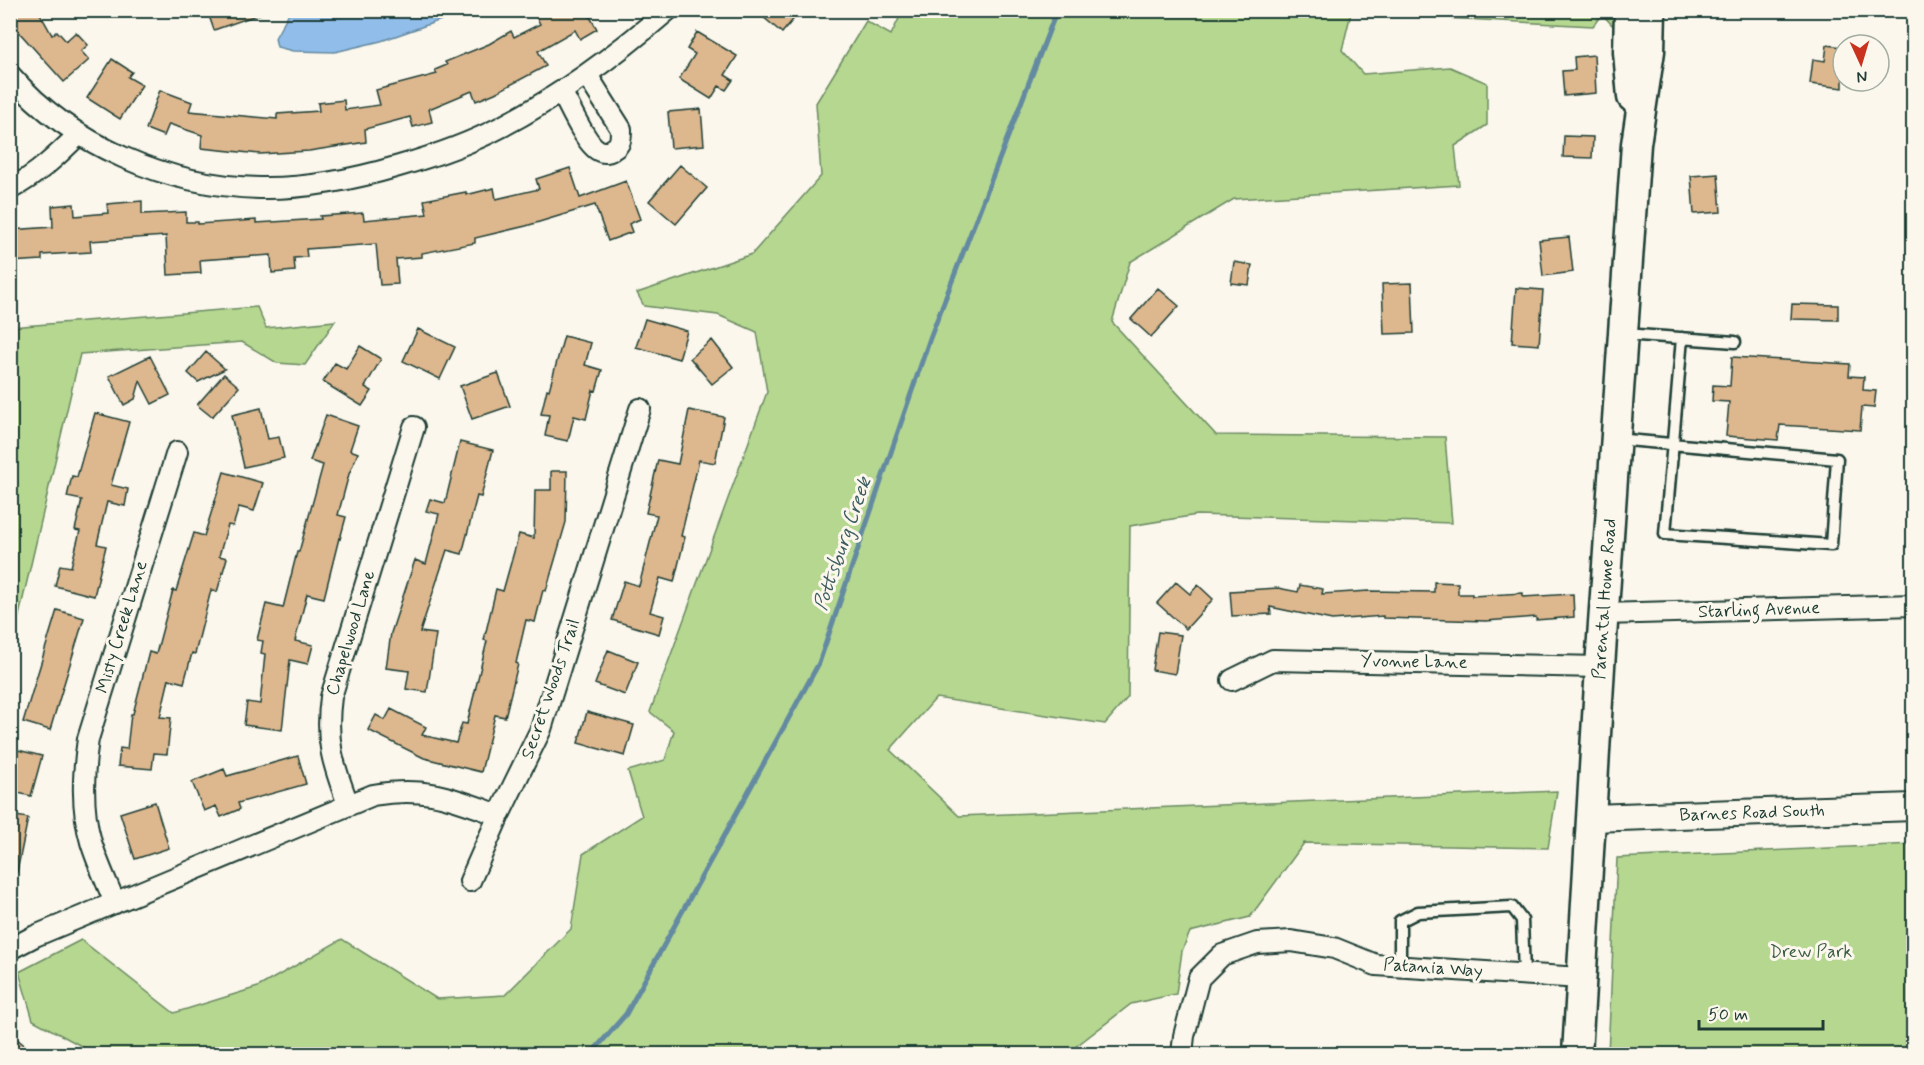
<svg xmlns="http://www.w3.org/2000/svg" width="1924" height="1065" font-family="Mynerve,sans-serif">
<style>
.green{fill:#b6d790;stroke:#6a8a62;stroke-width:1.5}
.water{fill:#91bdea;stroke:#638aa1;stroke-width:1.5}
.lines{fill:none;stroke-linecap:round;stroke-linejoin:round}
.stream{stroke:#638aa1;stroke-width:5}
.building{fill:#ddb78e;stroke:#1f3d34;stroke-width:1.5}
.service-casing{stroke:#1f3d34;stroke-width:15}
.minor-casing{stroke:#1f3d34;stroke-width:24}
.tertiary-casing{stroke:#1f3d34;stroke-width:30}
.secondary-casing{stroke:#1f3d34;stroke-width:33}
.service{stroke:#fbf7ec;stroke-width:10}
.minor{stroke:#fbf7ec;stroke-width:20}
.tertiary{stroke:#fbf7ec;stroke-width:26}
.secondary{stroke:#fbf7ec;stroke-width:28}
.labels{text-anchor:middle;dominant-baseline:central;stroke-width:6;stroke-linejoin:round;paint-order:stroke}
.street-label{font-size:18px;fill:#1f3d34;stroke:#fbf7ec}
.park-label{font-size:18px;fill:#3d5c46;stroke:#fbf7ec}
.water-label{font-size:20px;font-style:italic;fill:#3c5d62;stroke:#fbf7ec}
</style>
<rect width="100%" height="100%" fill="#fbf7ec"/>
<filter id="ink" filterUnits="userSpaceOnUse"><feTurbulence type="fractalNoise" baseFrequency=".0167" numOctaves="2"/><feDisplacementMap in="SourceGraphic" scale="12" xChannelSelector="R" yChannelSelector="G"/><feConvolveMatrix kernelMatrix="1 2 1 2 8 2 1 2 1" color-interpolation-filters="sRGB"/></filter>
<g filter="url(#ink)">
<path class="green" d="M903,10L1614,11V27L1602,14L1593,26L1351,13L1342,50L1363,74L1450,67L1487,83V125L1455,146L1459,185L1234,199L1130,262L1112,322L1216,435L1445,437L1452,523L1197,515L1130,526L1128,697L1105,724L936,698L890,750L959,816L1557,791L1548,848L1304,843L1250,917L1190,932L1182,951L1176,994L1131,1004L1066,1054H96L33,1020L19,972L81,940L174,1013L258,987L342,939L437,999L505,995L571,929L583,854L642,816L628,771L665,760L674,731L650,712L767,392L757,332L718,315L644,306L637,293L752,254L821,176L816,103L866,21L891,35Z
M257,307L266,328L335,321L305,365L277,363L242,342L80,354L11,650V327Z
M1913,844V1054H1608L1617,858Z"/>
<path class="water" d="M290,11V10L467,11L381,41L335,52L293,51L277,47L275,38Z"/>
<g class="lines">
<path class="stream" d="M591,1054L626,1014L819,663L930,338L1057,10"/>
</g>
<path class="building" d="M10,10H38L52,35L57,31L66,41L76,32L88,45L81,51L89,60L64,82L18,31L10,18Z
M207,10H264L265,12L214,30Z
M543,10H586L597,29L580,39L575,30L538,51L546,66L495,93L476,101L472,91L429,109L432,122L413,127L410,117L365,129L366,142L309,151L260,154L201,148L202,135L169,124L164,136L146,129L160,90L192,102L189,111L277,119V114L319,111L318,103L344,100L345,110L380,105L376,90L437,74L435,70L447,65L445,62L489,44L511,31L514,37L540,24L535,15Z
M755,10H801L782,33Z
M697,32L737,56L725,75L733,80L726,90L719,86L711,99L679,79L695,54L687,49Z
M1827,45L1842,47L1840,63L1843,64V88L1810,84L1813,59L1825,61Z
M1594,55L1596,93L1564,96L1562,71L1575,70L1574,57Z
M112,59L132,72L128,77L142,85L120,119L87,98Z
M701,109L704,145L671,148L668,112Z
M1564,136L1593,137L1592,158L1563,157Z
M680,165L707,188L676,224L649,201Z
M570,168L580,198L626,181L640,219L629,224L632,232L608,241L595,205L526,226L475,238V243L422,253V257L396,259L398,284L380,285L376,244L306,249L307,257L294,258L295,271L272,273L271,255L200,260L201,273L168,275L166,236L90,241L91,252L42,255V260L10,262V230L53,227L52,206L74,204L75,216L108,213L107,204L142,201V214L186,212V222H198V224L256,220V223L321,219L320,216L363,213L364,220L427,214L424,200L466,192V195L494,188L496,199L539,189L536,179Z
M1718,174L1721,212L1694,214L1691,176Z
M1569,237L1573,272L1543,276L1539,240Z
M1234,262L1252,265L1249,285L1231,283Z
M1412,283L1414,333L1384,334L1382,284Z
M1158,288L1179,306L1151,337L1131,319Z
M1516,288L1543,290L1539,345L1512,343Z
M1792,304L1838,305V320L1791,319Z
M645,319L687,331L679,359L636,347Z
M418,329L455,347L440,379L403,361Z
M564,336L591,343L585,365L602,370L596,391L593,390L586,419L574,416L568,441L545,436L549,415L541,414L547,389L549,390Z
M712,340L733,367L712,384L690,358Z
M360,346L381,359L365,387L372,391L362,406L323,382L335,363L346,369Z
M206,352L225,369L198,382L188,373Z
M150,356L170,395L152,404L140,381L135,399L124,405L109,376Z
M1732,357L1850,364L1849,376L1864,377L1863,390L1876,391L1874,408L1862,407L1860,430L1780,425L1778,440L1726,436L1729,402L1712,401L1713,385L1730,386Z
M498,373L510,406L472,419L460,386Z
M224,374L239,387L212,417L197,405Z
M261,408L268,439L279,437L284,458L244,467L232,415Z
M689,410L724,417L715,463L699,460L681,536L685,537L674,582L660,578L650,612L664,616L659,634L612,620L624,581L639,586L657,515L646,513L658,460L678,464Z
M95,413L129,422L111,485L128,489L125,506L107,502L97,544L106,546L94,596L55,586L60,565L71,567L80,531L75,530L82,500L67,497L72,476L77,477Z
M326,415L358,426L350,450L358,453L349,474L338,515L346,517L340,539L339,538L324,598L307,594L295,641L313,645L308,664L290,660L282,730L244,725L247,702L260,704L265,654L261,653L263,641L257,640L266,604L283,608L297,552H299L323,465L310,461Z
M460,442L493,450L481,497L477,496L462,554L447,550L420,632L436,634L427,692L406,689L409,671L386,668L391,633L415,560L426,564L439,514L426,511L430,499L445,503Z
M551,471H567L566,522L546,591L543,590L535,622L526,620L516,663L518,664L505,717L495,715L481,772L424,758L368,730L376,715L385,720L391,709L426,727L422,735L456,743L462,723L467,724L487,641L484,640L496,589L503,591L519,534L534,538L535,490H551Z
M224,472L263,483L254,511L239,507L233,526L228,525L219,556L227,558L217,592L211,590L195,654L192,653L184,683L169,679L160,717L171,718L167,754L154,753L152,769L118,766L120,748L127,749L131,714H133L149,652L156,654L173,590L176,591L194,533L204,536Z
M1176,582L1190,594L1198,585L1213,599L1186,629L1157,603Z
M1434,582L1458,583V594H1472V596L1523,593V597L1573,594L1574,617L1536,620V617L1486,621L1383,618V616L1332,620L1270,607L1271,614L1232,616L1230,591L1278,588L1298,592L1300,585L1323,589L1322,594L1369,591L1434,592Z
M57,610L84,618L50,730L23,722Z
M1158,632L1181,635L1175,674L1152,670Z
M608,650L638,662L625,695L595,684Z
M587,712L634,725L625,756L578,743Z
M10,748L42,756L31,796L10,791Z
M298,756L306,784L238,803L240,809L221,817L216,806L204,811L192,782L224,769L227,776Z
M155,802L169,848L135,859L120,813Z
M10,815L28,818L17,872H10Z
M10,1033L35,1054H10Z"/>
<g class="lines">
<g class="service-casing">
<path id="service" d="M1624,334L1735,342
M1616,439L1837,459L1831,545L1665,534L1682,338
M1400,966V921L1418,912L1512,907L1522,920L1524,974"/>
</g>
<g class="minor-casing">
<path id="minor" d="M10,75C72,146 167,186 260,188C307,189 355,179 399,166C434,156 469,144 501,127C562,95 616,55 668,10
M562,93C569,105 587,147 600,151C604,153 610,152 613,149C621,145 621,138 621,129L587,75
M10,189C37,175 58,155 79,134
M1604,614L1914,605
M1232,680L1273,660L1600,667
M348,804C333,764 325,741 331,697L414,427
M470,881L499,815L541,729L640,409
M115,903C107,883 97,862 91,842C81,808 83,773 88,739L177,452
M10,949L35,936L373,795C426,786 451,798 499,815
M1182,1054L1184,1036L1199,978L1222,955L1257,943L1291,941L1334,948L1376,965L1581,978"/>
</g>
<g class="tertiary-casing">
<path id="tertiary" d="M1591,818L1914,807"/>
</g>
<g class="secondary-casing">
<path id="secondary" d="M1629,10L1628,52L1632,97
M1577,1054L1600,667L1636,144L1650,51L1651,10"/>
</g>
<use href="#service" class="service"/>
<use href="#minor" class="minor"/>
<use href="#tertiary" class="tertiary"/>
<use href="#secondary" class="secondary"/>
</g>
</g>
<g class="labels">
<g class="street-label">
<text transform="translate(1605 599) rotate(-86)">Parental Home Road</text>
<text transform="translate(1759 610) rotate(-2)">Starling Avenue</text>
<text transform="translate(122 627) rotate(-73)">Misty Creek Lane</text>
<text transform="translate(351 633) rotate(-73)">Chapelwood Lane</text>
<text transform="translate(1414 662) rotate(1)">Yvonne Lane</text>
<text transform="translate(551 689) rotate(-71)">Secret Woods Trail</text>
<text transform="translate(1752 813) rotate(-2)">Barnes Road South</text>
<text transform="translate(1433 968) rotate(4)">Patania Way</text>
</g>
<g class="park-label">
<text x="1811" y="952">Drew Park</text>
</g>
<g class="water-label">
<text transform="translate(843 544) rotate(-71)">Pottsburg Creek</text>
</g>
</g>
<rect width="1924" height="1065" fill="none" stroke="#fbf7ec" stroke-width="36"/>
<rect x="18" y="18" width="1888" height="1029" fill="none" stroke="#1f3d34" stroke-width="2" filter="url(#ink)"/>
<g transform="translate(1861 63) rotate(176)"><circle r="28" fill="#fbf7ec" stroke="#a3ada2" stroke-width="1.5"/>
<path d="M0-4.5L10 22L0 15L-10 22Z" fill="#c8321e"/>
<text y="-9" font-size="16" font-weight="bold" text-anchor="middle" fill="#1f3d34">N</text>
</g>
<path d="M1699 1020v9h124v-9" fill="none" stroke="#1f3d34" stroke-width="3"/>
<text x="1708" y="1020" font-size="18" fill="#1f3d34" stroke="#fbf7ec" stroke-width="4.5" paint-order="stroke">50 m</text>
</svg>
